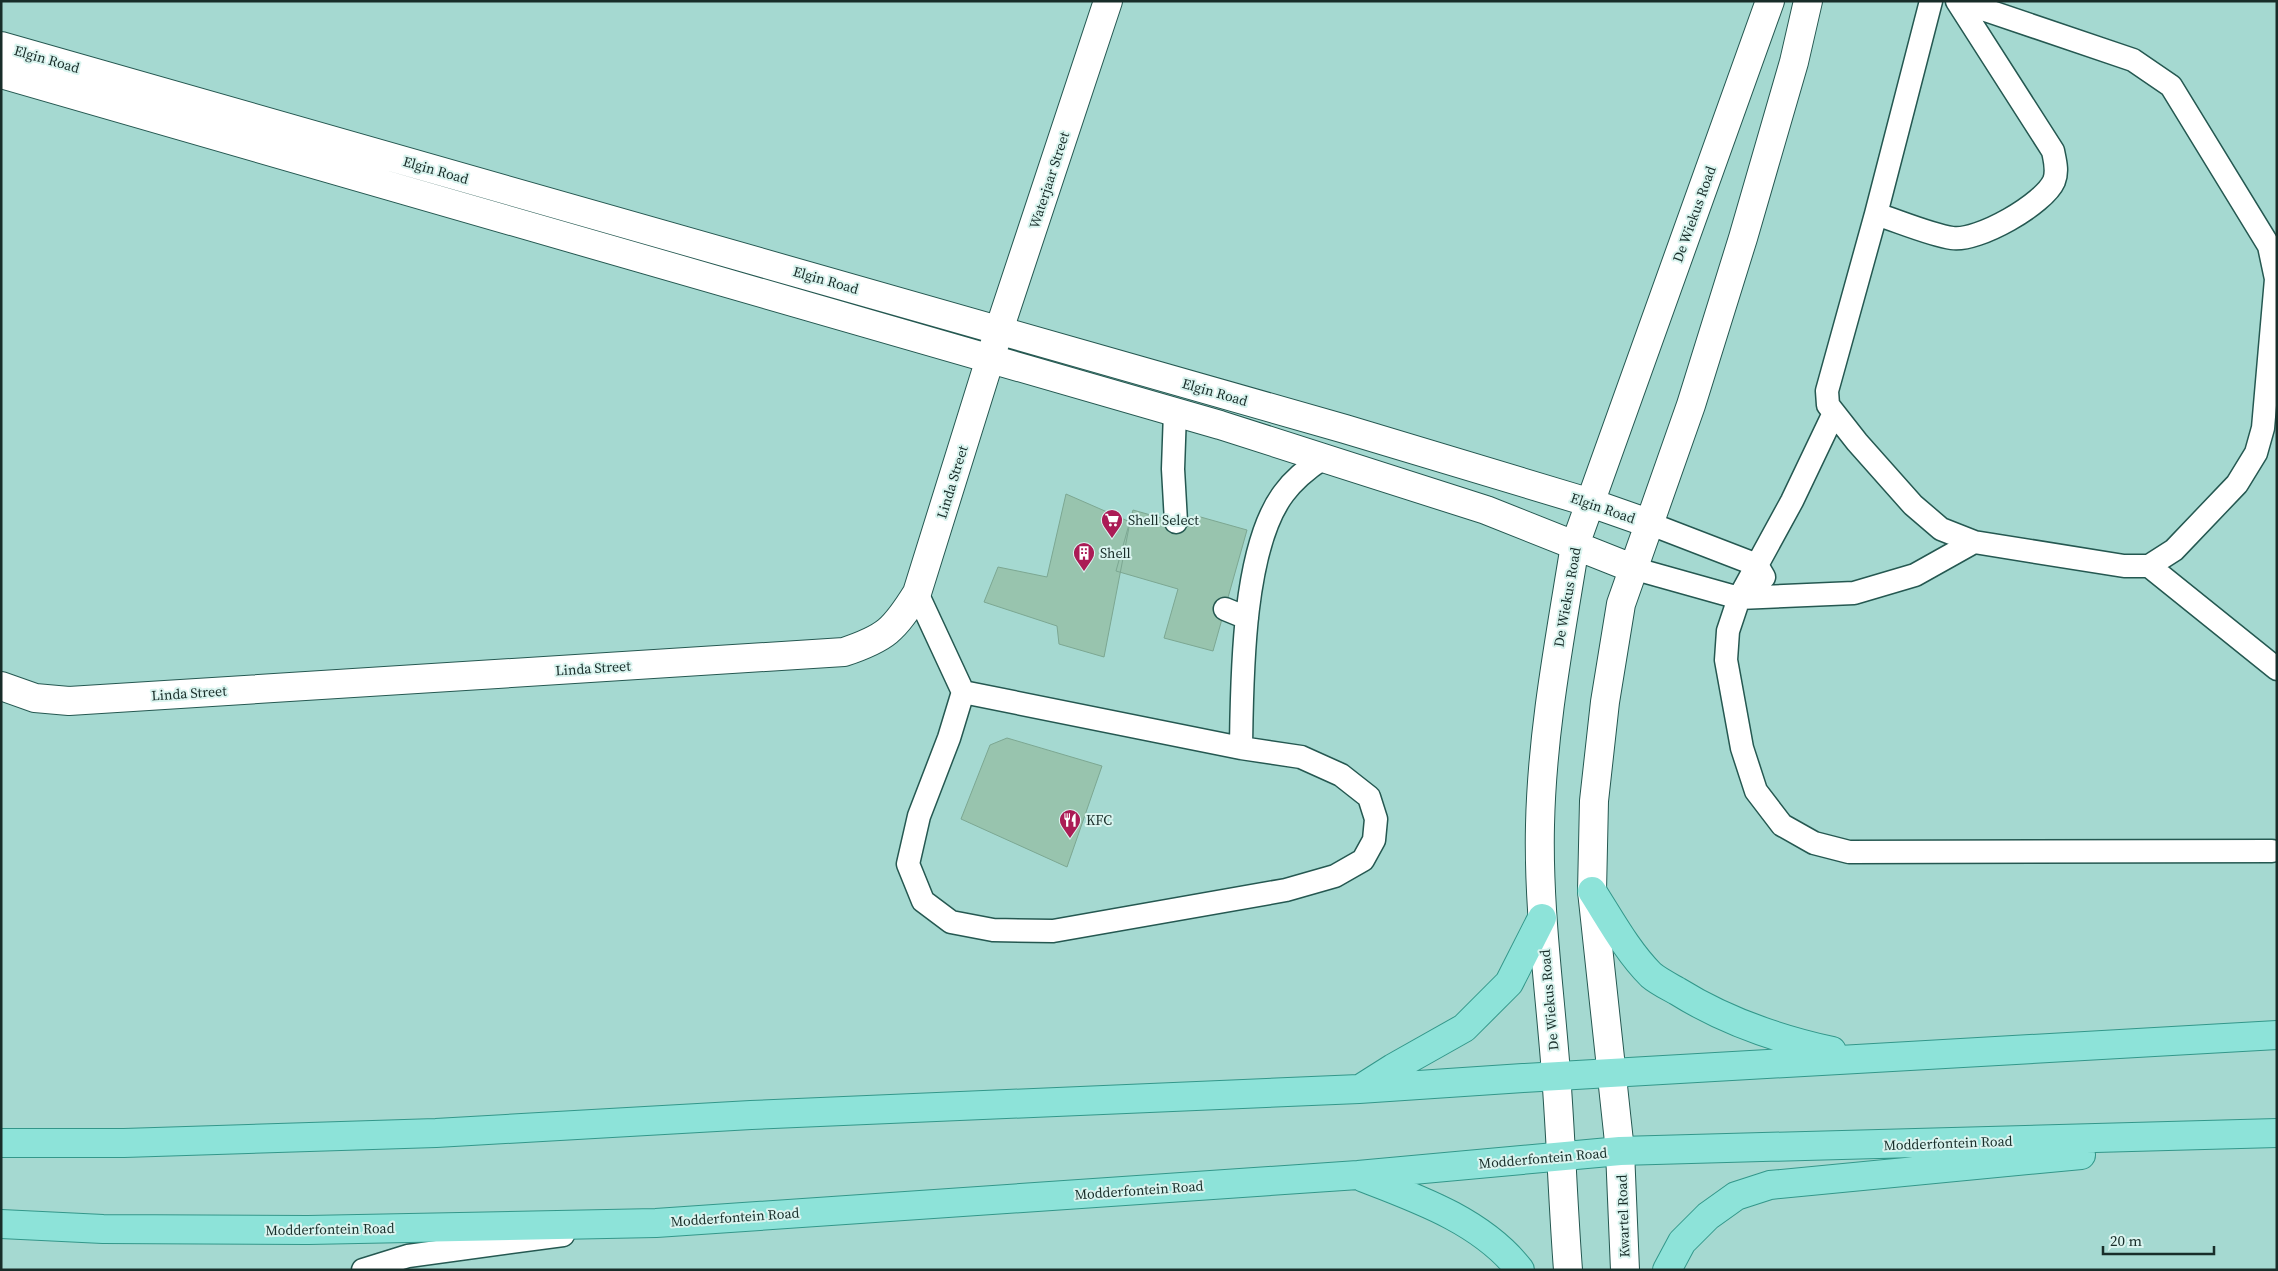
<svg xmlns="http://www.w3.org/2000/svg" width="2278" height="1271" font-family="'Source Serif 4',serif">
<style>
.building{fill:#98c4ae;stroke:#7ca792}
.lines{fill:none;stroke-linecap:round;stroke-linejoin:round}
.service-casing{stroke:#255851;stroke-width:25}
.minor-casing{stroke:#255851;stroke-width:30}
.tertiary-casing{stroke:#255851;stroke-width:30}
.primary-casing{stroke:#33978a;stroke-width:30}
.service{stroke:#fff;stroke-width:22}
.minor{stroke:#fff;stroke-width:28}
.tertiary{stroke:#fff;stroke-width:28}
.primary{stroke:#8de3d9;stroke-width:28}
.labels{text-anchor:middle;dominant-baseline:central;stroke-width:4;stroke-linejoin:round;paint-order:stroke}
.street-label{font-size:14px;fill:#182d29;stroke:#daf4ef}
.poi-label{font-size:14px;fill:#182d29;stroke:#daf4ef;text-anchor:start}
</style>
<rect width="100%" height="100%" fill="#a5d9d1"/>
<path class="building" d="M1066,494L1130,522L1104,657L1059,644L1057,626L984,602L998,567L1047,577Z
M1133,510L1193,527L1197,516L1247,530L1213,651L1164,638L1178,589L1116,571Z
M1007,738L1102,766L1067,867L961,819L990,745Z"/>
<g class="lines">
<g class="service-casing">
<path id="service" d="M1931,1L1876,214L1827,391L1828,405L1857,442L1913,505L1941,529L1974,542L2124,566H2149L2174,550L2237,484L2256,453L2263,428L2276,279L2269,246L2171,86L2133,60L1959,1
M1876,214C1898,221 1931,235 1952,238C1978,242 2044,204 2054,181C2058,171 2055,161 2053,151L1957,1
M1175,412L1173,469L1176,522
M1834,413L1792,501L1739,598L1728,631L1726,660L1742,748L1756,791L1782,825L1814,843L1849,852L2272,851
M1648,523L1757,565L1764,577
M2149,566L2277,669
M1632,568L1739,598L1854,593L1915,575L1974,542
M917,593L963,692L949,738L919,816L908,864L923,901L951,922L993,930L1053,931L1286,890L1335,876L1363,860L1374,840L1376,819L1369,797L1341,775L1301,757L1241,748L963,692
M1225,609L1247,618
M1241,748C1242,680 1242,548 1284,493C1295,478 1308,468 1323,458
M363,1270L408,1256L563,1235"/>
</g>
<g class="minor-casing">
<path id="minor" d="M1,686L35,698L69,701L844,652C886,638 894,630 917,593L999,330L1108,1"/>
</g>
<g class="tertiary-casing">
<path id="tertiary" d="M1,46L1345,429L1591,503L1648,523
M1,74L1220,425L1486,510L1632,568
M1568,1270C1563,1205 1561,1139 1556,1074C1550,991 1538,909 1540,825C1542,731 1560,638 1575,545L1770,1
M1625,1270L1620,1151L1592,891L1594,801L1605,702L1621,604L1691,405L1743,238L1794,62L1808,1"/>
</g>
<g class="primary-casing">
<path id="primary" d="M1592,891C1610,919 1627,951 1651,975C1658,981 1668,986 1677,991C1725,1021 1777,1039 1832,1051
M1363,1087L1393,1068L1464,1028L1509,983L1542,918
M1,1143H124L436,1133L751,1115L1359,1089L1523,1078L2277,1035
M1364,1178C1419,1199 1483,1222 1520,1270
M1,1224L103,1229L308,1230L656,1223L1358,1175L1620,1151L2277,1133
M1667,1270L1682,1242L1708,1216L1736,1196L1770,1185L2081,1155"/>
</g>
<use href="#service" class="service"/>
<use href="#minor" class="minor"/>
<use href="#tertiary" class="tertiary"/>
<use href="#primary" class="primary"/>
</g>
<defs>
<g id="supermarket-pin" transform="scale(1.125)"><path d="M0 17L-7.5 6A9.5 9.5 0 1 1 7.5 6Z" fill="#ab1b55" stroke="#daf4ef"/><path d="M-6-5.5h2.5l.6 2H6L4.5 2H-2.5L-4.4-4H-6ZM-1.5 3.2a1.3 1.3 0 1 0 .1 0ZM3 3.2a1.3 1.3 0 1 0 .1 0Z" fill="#fff"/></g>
<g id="building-pin" transform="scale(1.125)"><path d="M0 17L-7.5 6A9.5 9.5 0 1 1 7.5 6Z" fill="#ab1b55" stroke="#daf4ef"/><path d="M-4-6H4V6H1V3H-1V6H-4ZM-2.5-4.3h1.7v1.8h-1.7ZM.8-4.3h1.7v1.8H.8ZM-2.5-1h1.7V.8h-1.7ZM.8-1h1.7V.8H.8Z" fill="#fff"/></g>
<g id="restaurant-pin" transform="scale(1.125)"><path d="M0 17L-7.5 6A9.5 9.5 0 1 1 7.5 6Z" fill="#ab1b55" stroke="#daf4ef"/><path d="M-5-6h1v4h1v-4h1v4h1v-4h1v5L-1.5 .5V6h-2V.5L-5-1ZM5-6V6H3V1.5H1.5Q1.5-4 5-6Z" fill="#fff"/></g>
</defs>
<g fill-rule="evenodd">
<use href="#supermarket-pin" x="1112" y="520"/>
<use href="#building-pin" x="1084" y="553"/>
<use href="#restaurant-pin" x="1070" y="820"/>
</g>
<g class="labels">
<g class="street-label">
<text transform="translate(47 59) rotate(16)">Elgin Road</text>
<text transform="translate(436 170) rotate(16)">Elgin Road</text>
<text transform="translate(1049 180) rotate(-72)">Waterjaar Street</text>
<text transform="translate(1694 214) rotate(-70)">De Wiekus Road</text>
<text transform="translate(826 280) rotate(16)">Elgin Road</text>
<text transform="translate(1215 392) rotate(16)">Elgin Road</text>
<text transform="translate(952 482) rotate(-73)">Linda Street</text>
<text transform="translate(1603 508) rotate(19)">Elgin Road</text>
<text transform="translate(1567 597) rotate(-80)">De Wiekus Road</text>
<text transform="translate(593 668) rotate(-4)">Linda Street</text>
<text transform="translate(189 693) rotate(-4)">Linda Street</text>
<text transform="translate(1549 1000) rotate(-95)">De Wiekus Road</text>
<text transform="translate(1948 1143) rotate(-2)">Modderfontein Road</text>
<text transform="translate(1543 1158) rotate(-5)">Modderfontein Road</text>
<text transform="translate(1139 1190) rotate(-4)">Modderfontein Road</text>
<text transform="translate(1623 1216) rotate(-92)">Kwartel Road</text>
<text transform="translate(735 1217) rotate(-4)">Modderfontein Road</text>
<text transform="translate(330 1229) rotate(-1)">Modderfontein Road</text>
</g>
<g class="poi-label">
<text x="1128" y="520">Shell Select</text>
<text x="1100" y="553">Shell</text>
<text x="1086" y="820">KFC</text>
</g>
</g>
<rect width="2278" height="1271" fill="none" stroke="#182d29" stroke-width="5"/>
<path d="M2103 1246v8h111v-8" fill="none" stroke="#182d29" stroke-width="2.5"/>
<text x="2110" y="1246" font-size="15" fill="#182d29" stroke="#daf4ef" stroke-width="4" paint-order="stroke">20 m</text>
</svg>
